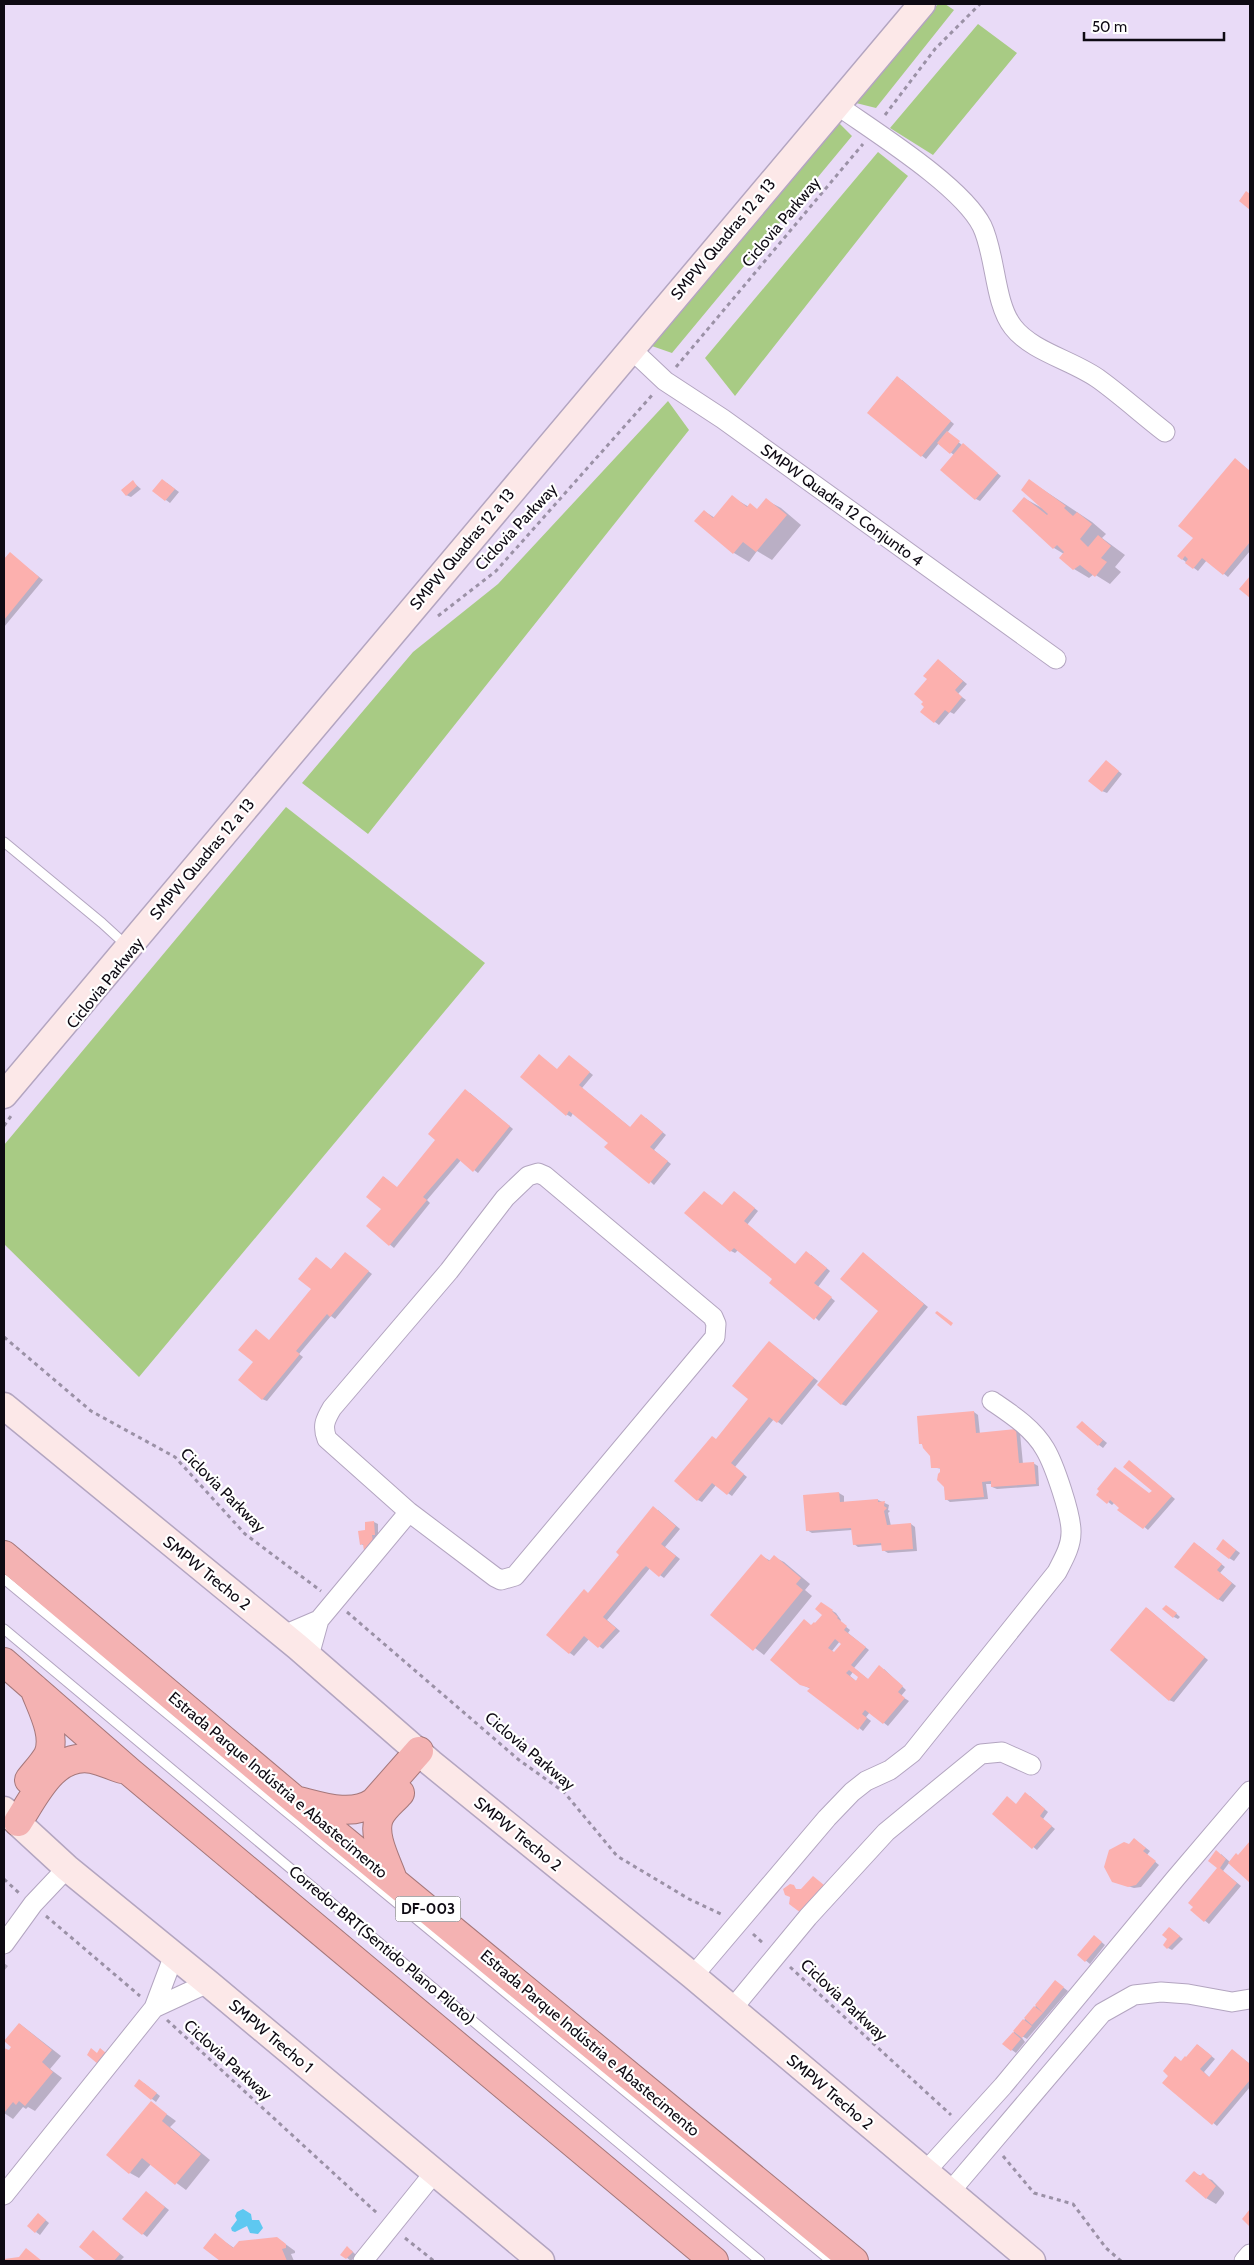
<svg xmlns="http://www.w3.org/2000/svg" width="1254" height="2265" font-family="Cabin,sans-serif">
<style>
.green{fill:#a8cb84}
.water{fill:#5ec8f1}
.shadow{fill:#0003;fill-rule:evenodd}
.building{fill:#fcb0ae;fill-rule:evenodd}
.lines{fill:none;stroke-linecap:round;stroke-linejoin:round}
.lane-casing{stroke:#b3a5c0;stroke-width:11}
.street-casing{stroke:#b3a5c0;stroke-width:21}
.secondary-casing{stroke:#b3a5c0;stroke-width:29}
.highway-casing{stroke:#a4777a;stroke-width:30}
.path{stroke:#9b91a6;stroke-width:3;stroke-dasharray:4 4;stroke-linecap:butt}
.lane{stroke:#fff;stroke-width:9}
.street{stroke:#fff;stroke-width:19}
.secondary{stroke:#fce8e8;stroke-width:26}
.highway{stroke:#f4b2b2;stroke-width:28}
.labels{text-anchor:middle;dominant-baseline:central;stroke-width:4.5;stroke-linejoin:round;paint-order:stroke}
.shield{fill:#fff;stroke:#56545a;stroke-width:1}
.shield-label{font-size:15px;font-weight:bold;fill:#0e0a13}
.street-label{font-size:16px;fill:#0e0a13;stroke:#fff}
</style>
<rect width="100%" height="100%" fill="#e9dbf7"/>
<path class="green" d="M938,4H945L954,10L876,108L856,103Z
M978,24L1017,53L933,155L890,128Z
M839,123L852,136L672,353L649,345Z
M878,152L908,176L735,396L705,358Z
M668,401L689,430L368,834L302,783L413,652L498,584Z
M286,807L485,963L139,1377L4,1244V1145Z"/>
<path class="water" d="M243,2209L251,2214L252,2220H259L263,2228L258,2234L250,2233L247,2226L235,2232L232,2231L231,2228L237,2220L235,2216L237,2212Z"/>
<path class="shadow" d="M902,380L954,424L947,433L1001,476L980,501L976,499L954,455L939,443L926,459L869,413Z
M1239,462L1250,472V551L1228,577L1207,560L1198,571L1182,559Z
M1030,481L1092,522L1106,534L1102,538L1125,555L1115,567L1121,572L1110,584L1094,574L1089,578L1074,569L1064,554L1054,548L1014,511L1024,498L1042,508Z
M133,482L141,489L131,497L126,495Z
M167,483L179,492L170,503L154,491Z
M732,497L749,507L750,505L758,510L766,500L781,508L801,525L772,560L757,551L749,562L734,553L696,521L704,511L715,518Z
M10,554L43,580L4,627V561Z
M942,663L967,684L958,694L966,700L954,714L950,712L939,725L935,722L926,707Z
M1110,764L1122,774L1107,793L1102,791Z
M569,1056L593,1075L582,1088L631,1128L646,1118L666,1135L654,1150L671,1164L654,1185L609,1143L573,1113L571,1117L566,1114L558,1070Z
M470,1093L513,1129L478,1173L461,1160L427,1200L430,1203L394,1248L368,1226L382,1209L384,1177L397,1188L437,1140Z
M738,1195L758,1211L747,1225L796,1265L811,1255L830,1271L818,1287L835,1301L819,1321L774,1279L738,1250L735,1253L731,1251L722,1206Z
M345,1253L372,1274L335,1319L331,1316L299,1354L303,1357L267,1401L262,1399L270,1341Z
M867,1256L928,1307L846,1406L841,1404L880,1311Z
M773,1345L818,1381L782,1425L774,1419L735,1467L747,1477L732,1496L716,1485L702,1502L698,1500L717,1440L750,1399Z
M974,1412L978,1415L980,1434L1015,1430L1020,1433L1023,1464L1033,1463L1038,1466L1039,1486L997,1489L992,1487V1484H986L988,1499L950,1502L946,1499L942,1469L932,1467V1456L921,1443Z
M1086,1425L1107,1443L1103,1448L1099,1445Z
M1133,1464L1175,1499L1148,1530L1115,1502L1112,1505L1098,1494H1150L1153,1490Z
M839,1493L844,1496V1503L878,1500L889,1505L888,1510L890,1511L888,1513L891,1526L911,1524L915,1527L917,1551L888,1553L883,1550V1545L858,1547L854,1544L852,1530L812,1533L807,1530L804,1496Z
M658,1510L680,1529L665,1547L680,1559L664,1578L650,1568L646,1573L607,1620L620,1631L603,1649L589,1639L574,1656L570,1653L548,1635L589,1594Z
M374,1522L378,1524V1552L361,1544Z
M1228,1544L1240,1553L1234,1561L1229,1558Z
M1199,1546L1225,1567L1220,1573L1236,1586L1223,1602L1218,1599Z
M761,1556L771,1561L774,1557L784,1562L810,1584L805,1590L812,1596L764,1655L712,1615Z
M821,1604L836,1613L841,1620L840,1622L850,1630L848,1633L869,1650L854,1668L869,1680L884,1669L906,1690L901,1696L909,1701L888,1726L870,1712L866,1717L871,1721L863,1731L811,1689L801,1684L812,1626L824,1615ZM840,1641L842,1644L835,1653L832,1651ZM853,1672L860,1677L856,1681L850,1676Z
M1147,1608L1208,1660L1174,1702L1169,1700Z
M1171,1609L1180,1617L1178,1619L1174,1617Z
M1030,1796L1048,1812L1043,1819L1055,1829L1037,1850L994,1814L1017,1805Z
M1138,1842L1150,1851L1147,1855L1159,1865L1141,1887L1134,1888L1118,1883L1129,1846Z
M1250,1843V1881L1229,1863L1223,1871L1241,1886L1209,1924L1192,1910L1219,1868L1221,1854L1230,1862L1239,1857Z
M1170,1928L1183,1939L1172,1950L1168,1948Z
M1098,1939L1105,1945L1090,1964L1079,1955Z
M4,1963L8,1966L4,1971Z
M1056,1982L1068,1991L1027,2039L1020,2035L1025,2042L1016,2053L1004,2044Z
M20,2024L61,2056L50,2069L62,2078L35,2111L28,2107L26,2109L23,2107L13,2119L4,2113V2050L9,2051L13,2047Z
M1198,2045L1215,2059L1204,2072L1210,2078L1232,2050L1250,2064V2087L1217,2126L1164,2083Z
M144,2083L160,2096L156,2102L152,2099Z
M151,2103L176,2121L170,2127L210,2160L186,2190L151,2164L139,2178L130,2173Z
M1194,2173L1212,2180L1224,2192V2194L1216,2204L1206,2198Z
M150,2195L169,2210L147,2237L124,2219Z
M42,2217L49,2223L40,2235L36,2232Z
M93,2232L124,2257L120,2261H97Z
M215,2235L234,2248L277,2238L295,2251V2253L291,2254L294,2261H222L205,2247Z
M351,2250L356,2255L351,2261L342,2254Z"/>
<path class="building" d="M1246,191L1250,194V210L1239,201Z
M897,376L951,421L921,457L867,413Z
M947,431L960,441L950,454L937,443Z
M963,443L998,473L975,500L940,470Z
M1235,458L1250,471V542L1223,575L1202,558L1193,569L1185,563L1188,559L1185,556L1182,560L1177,556L1193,538L1178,526Z
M162,479L175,489L165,501L152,491Z
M1029,479L1066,506L1064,508L1073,516L1077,512L1092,524L1080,539L1088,547L1098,535L1111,546L1101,558L1107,562L1095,577L1080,565L1073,570L1059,558L1064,552L1057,545L1053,549L1012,511L1024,497L1047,515L1048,514L1021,490Z
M133,480L137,486L126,496L121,490Z
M732,495L747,507L750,503L757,509L766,498L787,515L756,552L743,542L733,554L694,521L704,510L713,518Z
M10,552L39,577L4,620V559Z
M1250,576V598L1239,589Z
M938,659L963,681L955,690L962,697L949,713L945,710L934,723L920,712L924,707L921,704L923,702L914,694L927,679L923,676Z
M1106,760L1119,771L1102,792L1088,781Z
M539,1054L557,1069L569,1055L590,1072L579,1085L630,1127L641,1114L663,1132L650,1147L668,1161L649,1184L604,1147L608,1143L569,1111L566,1116L520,1077Z
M465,1089L510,1126L473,1172L457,1158L423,1197L427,1200L389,1246L366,1226L381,1209L366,1197L383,1176L397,1187L435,1140L428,1134Z
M704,1191L722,1205L734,1191L755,1208L744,1221L795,1264L806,1251L827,1268L814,1283L832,1297L814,1320L769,1283L772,1279L734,1248L730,1252L684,1213Z
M345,1252L369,1271L330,1317L327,1314L296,1351L300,1354L262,1400L238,1380L253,1362L238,1350L256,1329L269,1340L311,1289L298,1279L316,1257L331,1269Z
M863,1252L924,1304L841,1405L817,1385L878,1311L840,1279Z
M937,1311L953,1323L951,1326L935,1313Z
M769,1341L814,1378L777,1423L769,1417L731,1463L744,1474L727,1495L712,1483L697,1501L674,1481L712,1436L716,1439L748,1399L732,1386Z
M974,1411L976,1433L1016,1429L1019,1463L1034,1462L1036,1484L991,1487V1481L982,1482L984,1497L945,1500L944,1487L937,1480L938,1474L940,1472V1468H931L930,1456L923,1448L922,1444H919L917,1416Z
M1082,1421L1103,1440L1098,1446L1076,1427Z
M1129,1460L1172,1496L1143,1529L1117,1510L1119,1508L1110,1500L1107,1504L1096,1495L1099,1491L1097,1489L1115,1467L1149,1493L1152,1491L1123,1467Z
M839,1492L840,1502L878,1499V1502L885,1501L884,1506L887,1508L884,1511L887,1525L911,1523L913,1549L882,1551L881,1543L853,1545L851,1528L806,1531L803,1495Z
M653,1506L676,1526L661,1544L676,1556L659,1577L646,1566L642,1570L603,1617L616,1628L598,1648L584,1636L569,1654L546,1635L584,1589L588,1593L619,1555L616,1552Z
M374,1521L375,1535H372L374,1550L364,1551L363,1544L360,1545L358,1531L365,1530V1522Z
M1223,1539L1236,1550L1229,1559L1216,1549Z
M1194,1542L1222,1564L1217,1570L1232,1583L1218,1600L1174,1567Z
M761,1554L769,1561L774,1555L801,1578L796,1584L803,1590L753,1651L710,1615Z
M821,1602L833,1610L832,1611L838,1617L837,1618L847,1626L844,1630L866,1647L851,1665L868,1679L879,1665L903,1686L898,1692L905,1698L883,1724L865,1710L862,1714L867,1718L858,1730L807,1691L810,1688L800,1685L770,1660L804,1619L811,1625L814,1622L815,1623L822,1615L815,1609ZM835,1639L841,1644L834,1652L828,1648ZM849,1670L858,1677L856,1681L846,1673Z
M1166,1605L1177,1613L1173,1618L1162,1609Z
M1146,1607L1205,1657L1169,1701L1110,1650Z
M1025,1792L1045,1809L1040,1816L1052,1826L1032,1849L992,1814L1007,1796L1016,1804Z
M1134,1838L1146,1848L1143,1851L1156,1861L1136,1885L1128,1887L1112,1882L1104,1867L1109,1850L1124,1842L1129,1844Z
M1250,1841V1883L1228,1863L1236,1853L1238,1855Z
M1216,1850L1226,1859L1220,1868L1237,1883L1204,1922L1190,1910L1193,1907L1188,1903L1217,1868L1208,1861Z
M813,1876L824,1885L801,1913L789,1904L790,1897L785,1895L783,1889L790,1884L794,1885L796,1889H801Z
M1169,1927L1180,1936L1167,1949L1163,1945L1167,1939L1162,1935Z
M1094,1935L1102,1942L1085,1962L1077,1955Z
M1055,1980L1064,1987L1043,2013L1035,2005Z
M1034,2006L1043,2013L1032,2025L1024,2018Z
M1023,2019L1032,2026L1022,2038L1013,2031Z
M19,2023L52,2050L42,2062L53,2072L25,2106L19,2101L16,2105L13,2102L4,2113V2048L9,2050L11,2047L4,2041Z
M1013,2032L1021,2039L1011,2051L1002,2044Z
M1197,2044L1212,2056L1200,2069L1209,2077L1232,2049L1250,2064V2080L1212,2125L1162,2083L1168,2076L1163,2071L1175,2056L1181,2061L1185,2056L1186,2057Z
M91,2048L97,2053L100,2048L106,2053L98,2064L87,2055Z
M139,2079L157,2093L151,2100L134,2086Z
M151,2101L167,2114L162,2121L201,2154L175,2185L142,2158L129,2174L106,2155Z
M1194,2171L1200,2176L1203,2173L1216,2186L1206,2199L1185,2181Z
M146,2191L165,2207L142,2235L122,2219Z
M1250,2209V2227L1242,2219Z
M38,2213L46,2220L35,2233L27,2226Z
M93,2230L120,2254L114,2261H96L79,2247Z
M215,2233L233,2248L239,2241L277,2237L286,2244V2248L282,2249L287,2261H220L203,2248Z
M347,2246L353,2252L346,2259L340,2255Z
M26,2248L42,2261H4V2259L19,2257Z"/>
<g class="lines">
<g class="lane-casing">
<path id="lane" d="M4,842L102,923L126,945
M4,1579L831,2261
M4,1629L760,2261"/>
</g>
<g class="street-casing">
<path id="street" d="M837,105C875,132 962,186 982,226C996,255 994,303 1013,327C1032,352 1075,361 1100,380C1122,396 1143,415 1165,432
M630,348L665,381L723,419L1056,659
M538,1173L545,1176L713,1317L716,1324L715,1337L515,1576L501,1580L495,1577L409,1512L327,1439C322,1426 325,1420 332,1408L449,1271L505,1198L528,1176Z
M284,1635L319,1620L409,1512
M309,1656L319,1620
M4,1944L33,1904L67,1868
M693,1976L827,1818L852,1792L866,1781L890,1770L912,1753L1057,1572C1063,1560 1071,1547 1071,1533C1072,1516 1054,1464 1045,1449C1033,1428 1011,1414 992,1401
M154,2008L208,1983
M732,2009L808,1917L886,1832L981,1754L1002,1752L1031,1765
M925,2172L1003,2086L1175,1879L1250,1791
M949,2193L1102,2013L1134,1995L1161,1992L1188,1994L1232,2002L1250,1999
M4,2195L154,2008L174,1955
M363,2261L434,2173
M1244,2261L1250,2254"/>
</g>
<g class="secondary-casing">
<path id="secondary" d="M4,1095L922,4
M4,1406L298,1647L431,1763L693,1976L1032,2261
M4,1810L67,1868L208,1983L541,2261"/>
</g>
<g class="highway-casing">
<path id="highway" d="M4,1555L295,1800L854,2261
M4,1662L130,1772L714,2261
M29,1780C35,1772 43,1764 48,1755C57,1735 41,1707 34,1688
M299,1801C323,1807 352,1817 374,1802L419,1751
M18,1822C35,1796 54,1752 92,1759C102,1761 112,1766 122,1769
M393,1880C387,1862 372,1836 379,1818C383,1808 393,1801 400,1793"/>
</g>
<path class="path" d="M885,115L935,49L980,4
M676,367L863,144
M438,616L496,571L654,393
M4,1126L11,1116
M4,1337L91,1411L175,1457L245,1534L321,1591
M347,1612L519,1760L564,1792L617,1856L689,1899L723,1915
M4,1879L20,1894
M46,1916L140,1996
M753,1934L763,1943
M790,1967L951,2115
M167,2020L378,2214
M1003,2156L1034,2193L1073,2204L1106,2248L1121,2261
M405,2238L434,2261"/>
<use href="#lane" class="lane"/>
<use href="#street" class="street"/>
<use href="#secondary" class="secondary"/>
<use href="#highway" class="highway"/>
</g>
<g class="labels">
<rect class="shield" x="395.5" y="1896.5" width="65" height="25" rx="4"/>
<g class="shield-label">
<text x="428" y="1909">DF-003</text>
</g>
<g class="street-label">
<text transform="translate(781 222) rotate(-50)">Ciclovia Parkway</text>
<text transform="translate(723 239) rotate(-50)">SMPW Quadras 12 a 13</text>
<text transform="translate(842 505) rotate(36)">SMPW Quadra 12 Conjunto 4</text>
<text transform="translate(516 527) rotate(-47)">Ciclovia Parkway</text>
<text transform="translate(462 549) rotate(-50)">SMPW Quadras 12 a 13</text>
<text transform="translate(202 859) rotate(-50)">SMPW Quadras 12 a 13</text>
<text transform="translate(105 983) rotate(-51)">Ciclovia Parkway</text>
<text transform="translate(223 1490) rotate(45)">Ciclovia Parkway</text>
<text transform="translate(207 1573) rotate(39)">SMPW Trecho 2</text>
<text transform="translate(530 1751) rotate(40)">Ciclovia Parkway</text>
<text transform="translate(278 1785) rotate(40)">Estrada Parque Indústria e Abastecimento</text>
<text transform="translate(518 1834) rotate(39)">SMPW Trecho 2</text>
<text transform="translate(382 1945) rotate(40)">Corredor BRT(Sentido Plano Piloto)</text>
<text transform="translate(844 2000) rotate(43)">Ciclovia Parkway</text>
<text transform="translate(271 2036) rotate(40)">SMPW Trecho 1</text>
<text transform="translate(590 2043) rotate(40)">Estrada Parque Indústria e Abastecimento</text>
<text transform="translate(228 2060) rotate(42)">Ciclovia Parkway</text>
<text transform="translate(830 2092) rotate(40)">SMPW Trecho 2</text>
</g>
</g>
<rect width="1254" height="2265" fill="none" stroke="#0e0a13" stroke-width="10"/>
<path d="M1084 32v8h140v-8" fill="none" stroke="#0e0a13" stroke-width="2.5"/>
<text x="1092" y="32" font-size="15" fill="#0e0a13" stroke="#ffffff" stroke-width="4" paint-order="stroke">50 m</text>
</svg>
